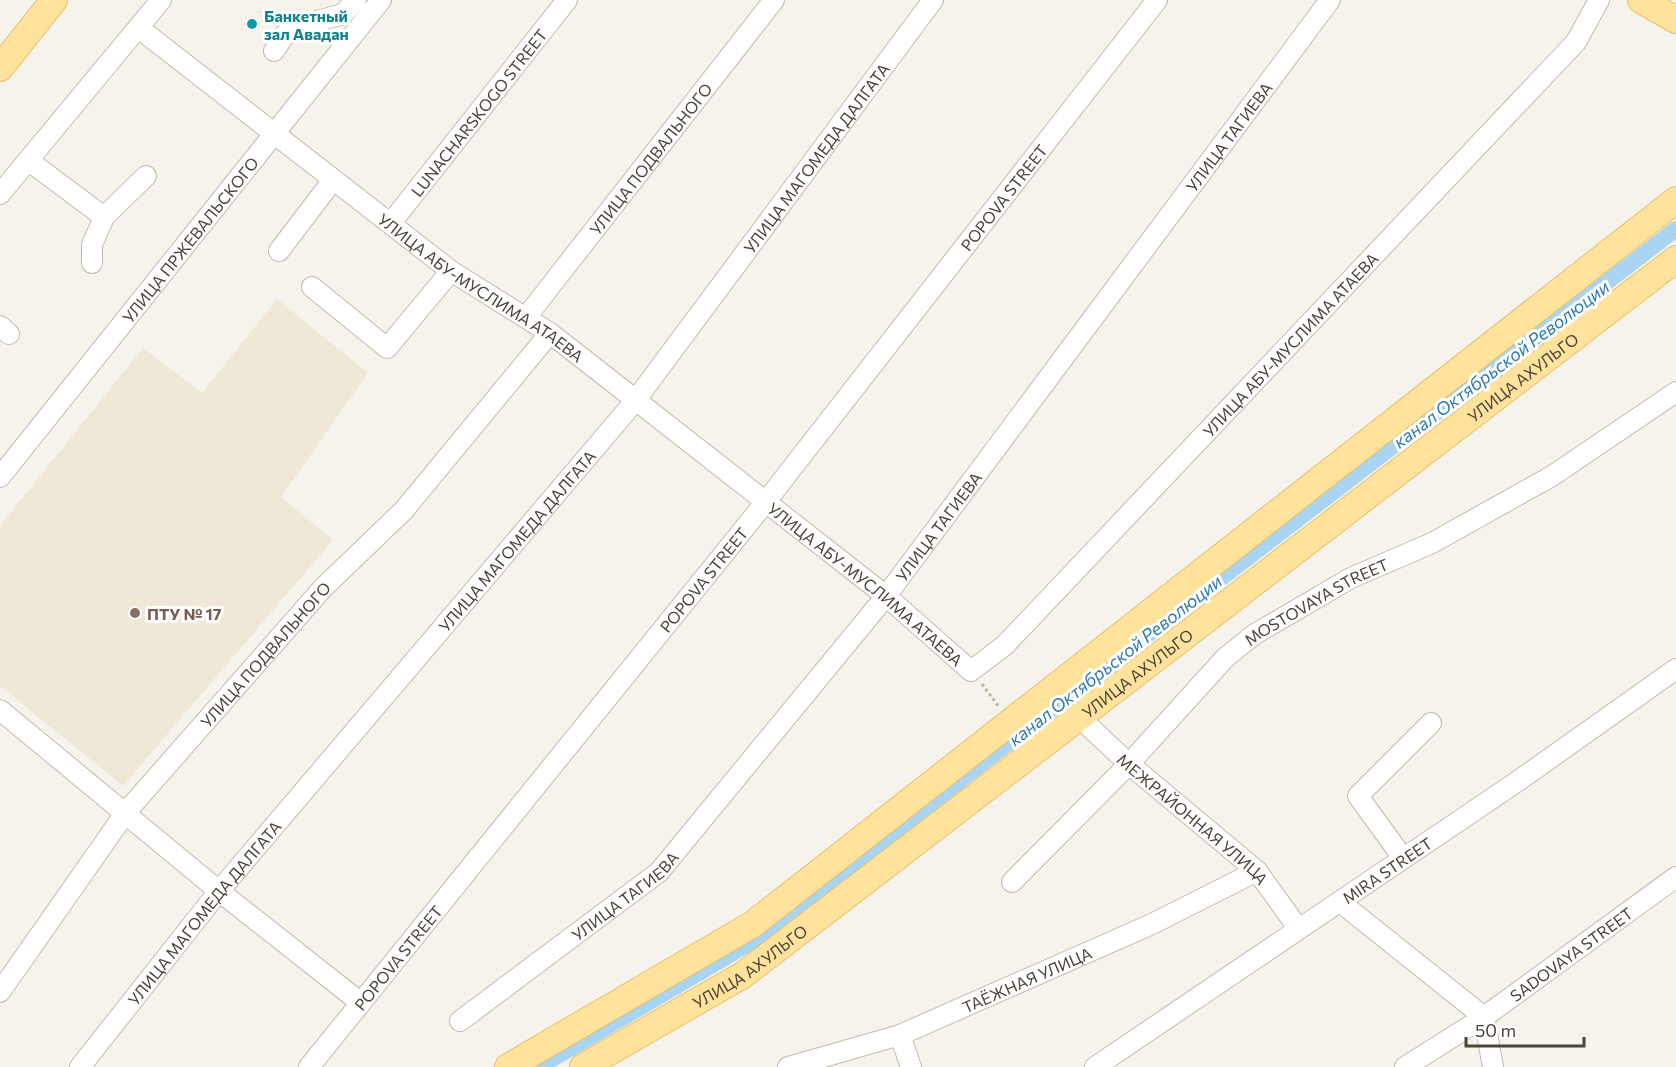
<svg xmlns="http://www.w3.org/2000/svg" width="1676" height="1067" font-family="Commissioner,sans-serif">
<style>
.education{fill:#efe8d6}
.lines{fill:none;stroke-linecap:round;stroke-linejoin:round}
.canal{stroke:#a9d4f2;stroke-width:16}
.minor-casing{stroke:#c2bbae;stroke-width:22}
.major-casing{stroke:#e6c16a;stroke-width:28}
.path{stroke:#c4b79f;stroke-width:3;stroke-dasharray:3 3;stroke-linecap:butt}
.minor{stroke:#fff;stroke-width:20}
.major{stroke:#ffe39c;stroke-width:26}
.culture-dot{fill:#0f9aa8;stroke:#fff;stroke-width:2}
.education-dot{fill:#8d6e63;stroke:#fff;stroke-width:2}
.labels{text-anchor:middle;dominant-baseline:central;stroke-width:6;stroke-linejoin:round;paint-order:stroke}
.culture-label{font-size:16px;font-weight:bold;fill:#0d838f;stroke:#fff;text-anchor:start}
.street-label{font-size:16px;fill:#4b4439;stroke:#fff}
.education-label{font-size:16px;font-weight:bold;fill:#785e54;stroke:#fff;text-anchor:start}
.water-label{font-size:18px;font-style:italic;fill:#2e7ab2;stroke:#fff}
</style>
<rect width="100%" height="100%" fill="#f6f3ec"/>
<path class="education" d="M277,299L368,373L281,497L333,540L123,786L0,686V526L143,348L202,393Z"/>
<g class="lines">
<path class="canal" d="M539,1067L762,936L1073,692L1676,229"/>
<g class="minor-casing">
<g id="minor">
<path id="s1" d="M140,29L451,271L550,333L886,596L971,671L1005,645L1576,42L1599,0"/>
<path d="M274,51L286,33L295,27L343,14L356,0"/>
<path d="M29,161L104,217L92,245V263"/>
<path d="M0,194L161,0"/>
<path d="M104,217L146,176"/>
<path id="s2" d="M391,223L567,0"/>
<path d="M279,251L333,180"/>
<path d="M312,287L387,348L451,271"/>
<path id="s3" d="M527,316L774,0"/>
<path d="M0,326L9,334"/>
<path id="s4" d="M0,477L381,0"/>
<path d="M0,710L219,891L361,1003"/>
<path id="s5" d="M1079,717L1129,764L1257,871L1298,928"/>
<path d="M1403,858L1358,796L1431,723"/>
<path id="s6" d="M1012,882L1129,764L1226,657L1255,634L1351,578L1432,543L1552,476L1676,392"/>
<path d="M1340,902L1484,1017L1493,1067"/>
<path id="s7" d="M0,992L126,812L323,588L404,510L550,333"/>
<path id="s8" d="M460,1021L659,872L886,596L1330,0"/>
<path d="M900,1035L911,1067"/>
<path id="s9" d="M80,1067L219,891L635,401L933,0"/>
<path id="s10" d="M309,1067L764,504L1157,0"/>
<path id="s11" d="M788,1067L900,1035L1152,924L1257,871"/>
<path id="s12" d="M1095,1067L1518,781L1676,669"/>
<path id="s13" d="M1405,1067L1484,1017L1676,877"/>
</g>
</g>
<g class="major-casing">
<g id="major">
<path d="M1641,0L1676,20"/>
<path d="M0,68L54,0"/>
<path d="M508,1067L753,924L1676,200"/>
<path id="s14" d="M583,1067L743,975L1676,259"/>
</g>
</g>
<path class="path" d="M982,684L999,707"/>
<use href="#minor" class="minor"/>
<use href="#major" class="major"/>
</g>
<circle class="culture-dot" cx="252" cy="24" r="6"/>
<circle class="education-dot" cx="135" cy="613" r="6"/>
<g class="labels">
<g class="culture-label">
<text x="264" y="15">Банкетный<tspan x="264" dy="18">зал Авадан</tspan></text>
</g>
<g class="street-label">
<text stroke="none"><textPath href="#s2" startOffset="141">LUNACHARSKOGO STREET</textPath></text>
<text stroke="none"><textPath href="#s8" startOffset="1179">УЛИЦА ТАГИЕВА</textPath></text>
<text stroke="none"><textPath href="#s3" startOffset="200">УЛИЦА ПОДВАЛЬНОГО</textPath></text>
<text stroke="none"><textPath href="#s9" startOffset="1170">УЛИЦА МАГОМЕДА ДАЛГАТА</textPath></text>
<text stroke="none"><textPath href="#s10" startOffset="1113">POPOVA STREET</textPath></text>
<text stroke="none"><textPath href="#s4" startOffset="304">УЛИЦА ПРЖЕВАЛЬСКОГО</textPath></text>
<text stroke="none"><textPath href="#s1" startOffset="428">УЛИЦА АБУ-МУСЛИМА АТАЕВА</textPath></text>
<text stroke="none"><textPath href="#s1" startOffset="1508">УЛИЦА АБУ-МУСЛИМА АТАЕВА</textPath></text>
<text stroke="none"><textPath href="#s14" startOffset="1167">УЛИЦА АХУЛЬГО</textPath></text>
<text stroke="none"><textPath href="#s8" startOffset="693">УЛИЦА ТАГИЕВА</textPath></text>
<text stroke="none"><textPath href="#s9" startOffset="684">УЛИЦА МАГОМЕДА ДАЛГАТА</textPath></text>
<text stroke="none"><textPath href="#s10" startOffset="627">POPOVA STREET</textPath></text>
<text stroke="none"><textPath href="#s1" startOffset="914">УЛИЦА АБУ-МУСЛИМА АТАЕВА</textPath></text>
<text stroke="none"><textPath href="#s6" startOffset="417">MOSTOVAYA STREET</textPath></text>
<text stroke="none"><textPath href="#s7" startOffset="430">УЛИЦА ПОДВАЛЬНОГО</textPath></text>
<text stroke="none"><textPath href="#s14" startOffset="681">УЛИЦА АХУЛЬГО</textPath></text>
<text stroke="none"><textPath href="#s5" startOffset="153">МЕЖРАЙОННАЯ УЛИЦА</textPath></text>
<text stroke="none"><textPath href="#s12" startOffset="352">MIRA STREET</textPath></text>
<text stroke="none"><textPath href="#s8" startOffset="207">УЛИЦА ТАГИЕВА</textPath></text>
<text stroke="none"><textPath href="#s9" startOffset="198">УЛИЦА МАГОМЕДА ДАЛГАТА</textPath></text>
<text stroke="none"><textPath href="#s13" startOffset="201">SADOVAYA STREET</textPath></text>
<text stroke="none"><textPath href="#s10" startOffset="141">POPOVA STREET</textPath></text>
<text stroke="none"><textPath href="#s14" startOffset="195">УЛИЦА АХУЛЬГО</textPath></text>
<text stroke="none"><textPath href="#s11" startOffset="255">ТАЁЖНАЯ УЛИЦА</textPath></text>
</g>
<g class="education-label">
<text x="147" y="613">ПТУ № 17</text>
</g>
<g class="water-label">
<text transform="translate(1501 364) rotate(-37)">канал Октябрьской Революции</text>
<text transform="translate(1115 660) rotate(-38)">канал Октябрьской Революции</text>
</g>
</g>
<path d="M1466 1037v9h118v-9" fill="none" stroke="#4b4439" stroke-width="3"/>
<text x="1475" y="1037" font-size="18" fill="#4b4439" stroke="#ffffff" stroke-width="4.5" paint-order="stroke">50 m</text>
</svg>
